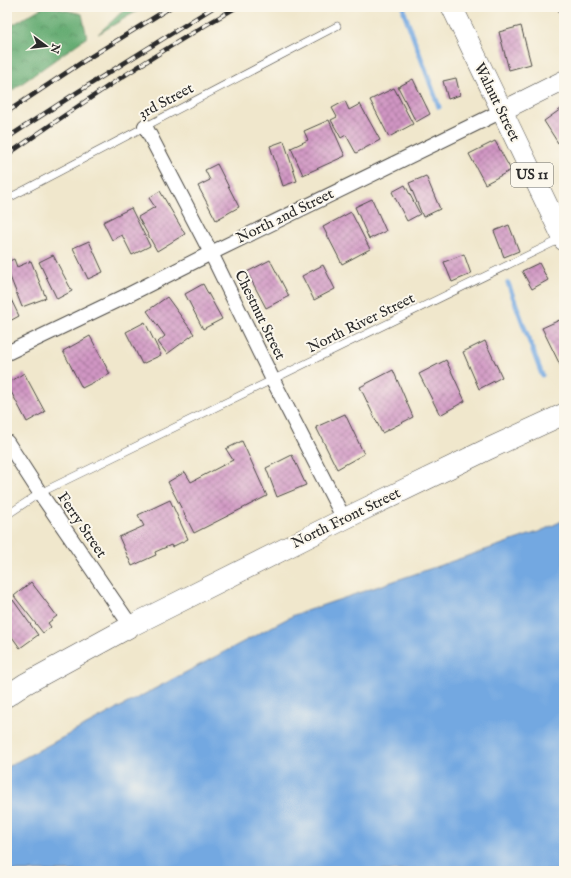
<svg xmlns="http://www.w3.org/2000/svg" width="571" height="878" font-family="'IM FELL English',serif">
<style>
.forest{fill:url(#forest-crowns);stroke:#486c4e}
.water{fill:#73a8e1;stroke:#4f6a86}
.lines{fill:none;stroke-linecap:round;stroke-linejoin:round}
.stream{stroke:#73a8e1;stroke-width:5}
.building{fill:url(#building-cross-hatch)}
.lane-casing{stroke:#494743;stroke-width:8}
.street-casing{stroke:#494743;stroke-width:16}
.secondary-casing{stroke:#494743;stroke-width:20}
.primary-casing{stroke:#494743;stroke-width:22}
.lane{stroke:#fff;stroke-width:7}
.street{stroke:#fff;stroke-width:14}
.secondary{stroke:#fff;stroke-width:19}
.primary{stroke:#fff;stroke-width:21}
.rail-casing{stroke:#2b2b2b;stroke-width:4.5}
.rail{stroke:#fbf7ec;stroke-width:3;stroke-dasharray:9;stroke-linecap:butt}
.labels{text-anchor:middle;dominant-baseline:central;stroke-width:4;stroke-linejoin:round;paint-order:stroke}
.shield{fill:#fbf7ec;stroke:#696865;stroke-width:1}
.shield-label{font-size:14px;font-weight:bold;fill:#2b2b2b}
.street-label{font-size:15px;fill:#2b2b2b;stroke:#fbf7ec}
</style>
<defs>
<pattern id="forest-crowns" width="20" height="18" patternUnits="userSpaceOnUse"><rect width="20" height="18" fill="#65ac72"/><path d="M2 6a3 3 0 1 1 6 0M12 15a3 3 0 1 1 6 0" fill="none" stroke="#538c5e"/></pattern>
<pattern id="building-cross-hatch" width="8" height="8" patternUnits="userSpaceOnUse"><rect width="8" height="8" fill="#d095c3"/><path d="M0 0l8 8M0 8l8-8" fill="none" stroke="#a97a9f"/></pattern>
</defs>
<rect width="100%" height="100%" fill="#fbf7ec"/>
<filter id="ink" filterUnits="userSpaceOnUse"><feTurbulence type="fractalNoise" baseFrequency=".025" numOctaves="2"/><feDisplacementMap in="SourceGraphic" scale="8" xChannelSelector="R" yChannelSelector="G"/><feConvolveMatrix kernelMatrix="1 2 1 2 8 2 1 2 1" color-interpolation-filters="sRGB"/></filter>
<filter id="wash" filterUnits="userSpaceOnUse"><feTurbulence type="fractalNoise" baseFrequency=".012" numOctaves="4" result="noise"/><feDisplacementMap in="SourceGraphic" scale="16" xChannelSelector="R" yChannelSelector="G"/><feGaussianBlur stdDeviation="0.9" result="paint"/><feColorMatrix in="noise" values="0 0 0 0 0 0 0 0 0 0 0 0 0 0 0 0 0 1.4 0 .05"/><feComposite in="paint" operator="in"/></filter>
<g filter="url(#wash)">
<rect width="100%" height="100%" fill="#f0e7cc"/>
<path class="forest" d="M43,7H53L82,14L87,37L7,94V28Z
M127,7H144L98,34Z"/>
<path class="water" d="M564,520V871H7V767L294,615L541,531Z"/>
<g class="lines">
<path class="stream" d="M404,7V12L439,107
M508,283L542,375"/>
</g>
<g id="blocks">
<path class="building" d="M557,7H564V22Z
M521,26L531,64L509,70L499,32Z
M456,78L460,95L448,99L443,81Z
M413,79L430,114L416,122L398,87Z
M394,88L413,124L389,137L370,100Z
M345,101L349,110L360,104L380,140L356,153L346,135L341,138L331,120L337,117L332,108Z
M561,109L564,113V139L558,143L544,121Z
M329,120L345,156L303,175L291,148L308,140L304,131Z
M284,141L297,181L283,186L270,146Z
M495,141L511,170L485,184L469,154Z
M217,164L239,207L216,220L198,186L210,180L205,170Z
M426,176L440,209L423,217L409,183Z
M405,185L420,214L407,221L392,192Z
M160,191L185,234L157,251L138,217L155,207L149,198Z
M372,199L386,231L369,239L355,207Z
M131,208L150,246L132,255L122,235L112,240L103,222Z
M351,212L370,249L342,264L323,227Z
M509,225L519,251L504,257L494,231Z
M89,241L103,272L88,279L73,248Z
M464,254L471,274L452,282L444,262Z
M53,255L72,291L57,299L39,262Z
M14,259L17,267L31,261L46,298L22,307L7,269V262Z
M270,260L289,296L266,308L247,272Z
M539,263L548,280L532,289L522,271Z
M323,265L335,289L314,300L302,276Z
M203,284L222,319L203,329L185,294Z
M7,291L19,316L8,322L7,319Z
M167,297L194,334L167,354L158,342L165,336L147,311Z
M564,318V373L542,328Z
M145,322L161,355L142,364L126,332Z
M90,336L110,374L82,388L63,351Z
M485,341L502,377L479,389L463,352Z
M446,360L465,401L440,415L419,374Z
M393,370L413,417L382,433L360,387Z
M24,373L45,412L27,422L7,384Z
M345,414L364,454L337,469L316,427Z
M242,441L267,496L194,533L168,482L185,472L191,482L233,460L226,449Z
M292,455L306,485L277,497L266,468Z
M170,500L188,539L172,547L171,545L155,552L156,555L132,566L119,537L144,526L138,515Z
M31,582L57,616L48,623L51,627L43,633L14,596Z
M13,600L38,635L20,648L7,630V605Z"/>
</g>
</g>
<g filter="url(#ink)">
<use href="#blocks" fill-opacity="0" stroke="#494743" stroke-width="1"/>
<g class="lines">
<g class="lane-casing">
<path id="lane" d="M7,199L337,26
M7,515L40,493L561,239"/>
</g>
<g class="street-casing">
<path id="street" d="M145,126L211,253L273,380L344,519
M7,353L128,295L211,253L502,111
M7,442L40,493L131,626"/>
</g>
<g class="secondary-casing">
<path id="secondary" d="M502,111L564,80"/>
</g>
<g class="primary-casing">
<path id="primary" d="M452,7L564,240
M7,696L25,684L131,626L344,519L486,450L564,414"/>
</g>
<use href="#lane" class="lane"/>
<use href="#street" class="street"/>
<use href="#secondary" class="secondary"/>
<use href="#primary" class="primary"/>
<g class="rail-casing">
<path id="rail" d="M7,112L87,59L171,7
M7,138L76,93L214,7
M7,155C82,103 157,52 237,7"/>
</g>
<use href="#rail" class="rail"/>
</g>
</g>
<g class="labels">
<rect class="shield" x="511" y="163" width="42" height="24" rx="3"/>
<g class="shield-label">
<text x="532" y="175">US 11</text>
</g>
<g class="street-label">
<text transform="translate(166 101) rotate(-28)">3rd Street</text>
<text transform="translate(497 102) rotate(64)">Walnut Street</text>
<text transform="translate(285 216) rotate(-26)">North 2nd Street</text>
<text transform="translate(260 315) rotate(64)">Chestnut Street</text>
<text transform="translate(361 323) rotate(-26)">North River Street</text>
<text transform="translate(346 518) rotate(-26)">North Front Street</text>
<text transform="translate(82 525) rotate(56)">Ferry Street</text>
</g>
</g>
<rect width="571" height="878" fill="none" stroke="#fbf7ec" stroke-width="24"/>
<g transform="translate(46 46) rotate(105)" stroke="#fbf7ec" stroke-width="3" paint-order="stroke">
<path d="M0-3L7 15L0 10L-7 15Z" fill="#2b2b2b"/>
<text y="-6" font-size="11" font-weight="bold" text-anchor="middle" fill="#2b2b2b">N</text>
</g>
</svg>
